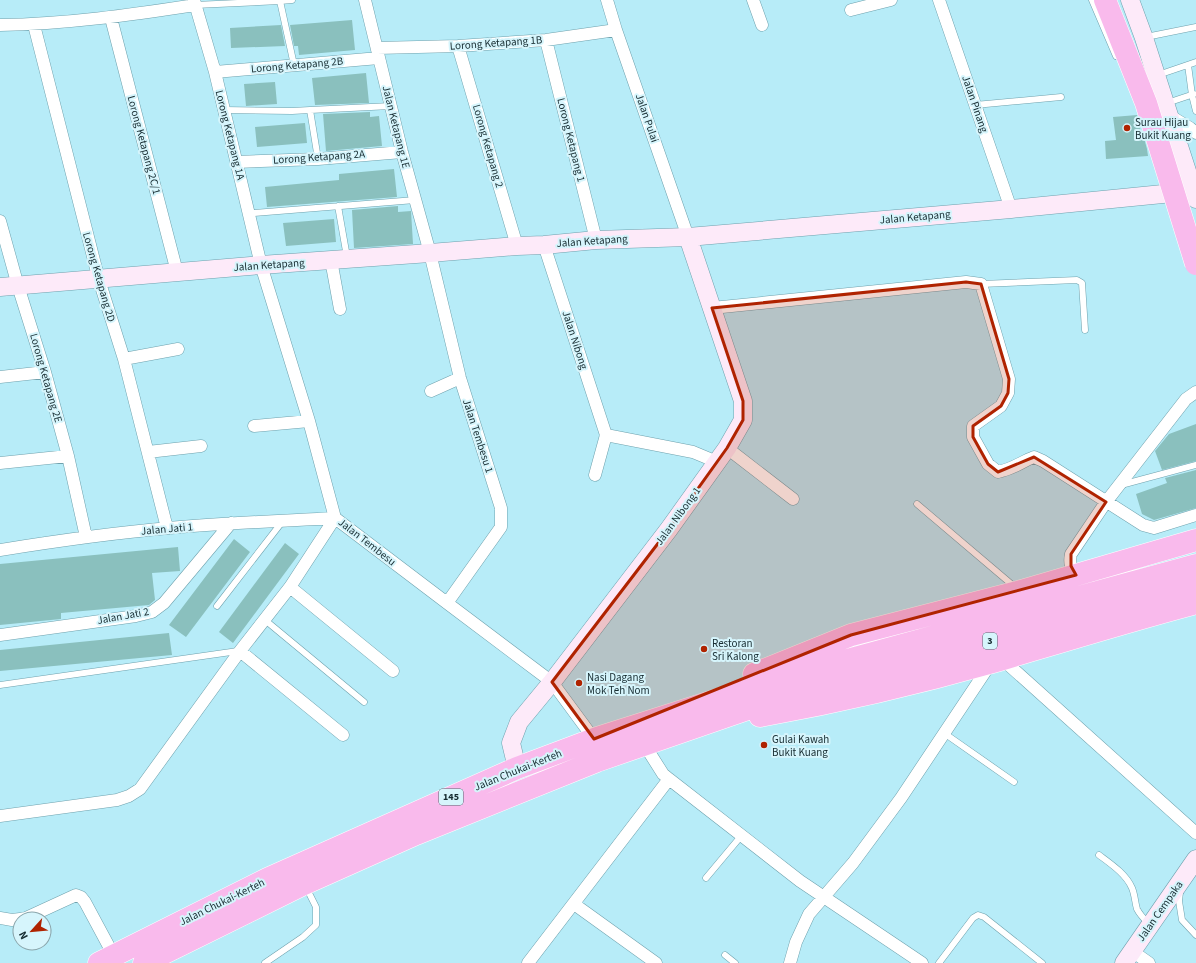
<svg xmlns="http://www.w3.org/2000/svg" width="1196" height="963" font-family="'Source Sans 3',sans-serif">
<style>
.building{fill:#8ac0be}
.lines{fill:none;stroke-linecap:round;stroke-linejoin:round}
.lane-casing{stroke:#6ea1ad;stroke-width:7}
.street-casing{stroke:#6ea1ad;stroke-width:13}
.secondary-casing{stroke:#6ea1ad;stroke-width:19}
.highway-casing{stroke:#fff;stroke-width:23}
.lane{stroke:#fff;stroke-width:6}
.street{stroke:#fff;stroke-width:12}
.secondary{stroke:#fdeaf9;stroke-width:18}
.highway{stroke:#f9baec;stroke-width:22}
.highway-bridge-casing{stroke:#fff;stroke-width:23;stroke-linecap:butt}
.highway-bridge{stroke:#f9baec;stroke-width:22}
.marked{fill:#b02300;fill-opacity:0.2;stroke:#b02300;stroke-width:3;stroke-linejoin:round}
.poi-dot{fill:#b02300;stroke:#d6f5fc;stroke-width:1.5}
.labels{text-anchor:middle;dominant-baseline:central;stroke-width:4;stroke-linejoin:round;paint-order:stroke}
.shield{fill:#d6f5fc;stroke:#50686e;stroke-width:1}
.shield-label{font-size:10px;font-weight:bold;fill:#172c31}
.street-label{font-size:11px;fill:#172c31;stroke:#d6f5fc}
.poi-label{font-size:11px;fill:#172c31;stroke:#d6f5fc;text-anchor:start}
</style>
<rect width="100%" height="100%" fill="#b7ecf8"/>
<path class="building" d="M352,20L355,50L299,55L298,46H294L290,25Z
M281,25L285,46L231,48L230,28Z
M366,73L369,103L315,105L312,78Z
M275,82L277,104L246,106L244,84Z
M370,112V117L379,116L382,146L326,151L323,114Z
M1137,115L1140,126L1141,138H1144L1147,149L1148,156L1106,159L1105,141L1116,140L1113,117Z
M305,123L307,143L257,147L255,127Z
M394,169L397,197L267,207L265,187L339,180V174Z
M398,206V212L411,211L413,244L354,248L352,210Z
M334,219L336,242L286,246L283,223Z
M1196,424V461L1162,470L1155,451L1169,434Z
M1196,470V508L1154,520L1142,514L1136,494L1167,483L1165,478Z
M234,539L250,552L186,637L169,625Z
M285,543L299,554L233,643L219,632Z
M178,547L180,571L152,573L155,600L149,605L61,613V619L0,625V564Z
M169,633L172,655L0,671V650Z"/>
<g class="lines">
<g class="lane-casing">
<path id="lane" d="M1092,0L1116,56
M280,1L292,0
M195,5L280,1L294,65
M1146,37L1196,27
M1188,65L1192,95L1196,111
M1158,75L1196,62
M1167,103L1194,94
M975,105L1061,97
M224,110L292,111L310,110L318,159
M310,110L391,106
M338,206L347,257
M254,213L415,200
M981,284L1077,280L1082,283L1085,330
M1121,485L1196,465
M917,504L1016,588
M217,606L282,522
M265,620L364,702
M0,685L238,651
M944,733L1014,782
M1099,855C1111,864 1126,874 1132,888C1135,895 1135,903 1137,909C1140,915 1145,920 1149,924
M706,878L742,835
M1180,892L1179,901L1182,920L1196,935
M725,955L735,963
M265,963L303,937L316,925V907L306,887
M939,963L973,918L978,915L984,917L1042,963"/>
</g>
<g class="street-casing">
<path id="street" d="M194,0L215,72L261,265L309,421L335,518L447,603L552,682L594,739
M365,0L402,152L430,253L460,378L501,508V527L447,603
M607,0L616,30L688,237
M753,0L762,25
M939,0L1011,209
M851,10L891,0
M111,18L177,272
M0,25C66,24 130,15 195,5
M34,25L99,280L124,359L167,528
M546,40L596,240
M458,46L517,246
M377,48L458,46L546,40L616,30
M215,72L379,58
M1170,116L1190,128L1196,133
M236,162L318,159L402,152
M0,221L18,286L45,372L68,456L86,537
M544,245L606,435
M331,260L340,309
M712,308L966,282L981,284L1009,379L1008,393L1001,406L973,426V437L988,464L998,472C1013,469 1021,462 1034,457L1043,461L1143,525L1154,528L1196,515
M124,359L178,349
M0,377L45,372
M431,391L460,378
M254,426L309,421
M606,435L693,452L717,462
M727,448L793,499
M148,452L201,446
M0,463L68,456
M595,475L606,435
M0,550C56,541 112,533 169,528C224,523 280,521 335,518
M1076,575C1071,568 1069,563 1071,554L1106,502L1186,399L1196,392
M290,587L393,671
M0,635L136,616L152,612L164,603L231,523
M240,651L343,735
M1002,659L1196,833
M644,744L663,774L669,779L800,881L922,963
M0,816L117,800L129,796L140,789L240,651L290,587L335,518
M574,904L656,963
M0,918L12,920L20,919
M21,919L26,918L76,895L81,897L85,902L114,956
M1132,951L1149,963
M528,963L669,779
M790,963L796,942L809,914L853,863L901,798L991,663"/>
</g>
<g class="secondary-casing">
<path id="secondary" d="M1130,0L1144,38L1196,199
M0,287L261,265L430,253L517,246L544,245L596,240L688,237L1011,209L1183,192
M517,768L511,743L519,722L552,682L669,529L727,448L743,420V401L688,237
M1124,963L1196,859"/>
</g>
<g class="highway-casing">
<path id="highway" d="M754,674L851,635L1021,591L1196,540
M760,716C838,702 916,684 993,662C1060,642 1128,621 1196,603
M99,963L267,879L517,768L597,738L818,668L1196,565
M144,963L304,884L416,834L597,761L785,696L896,668L1025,631L1196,587"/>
</g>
<use href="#lane" class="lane"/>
<use href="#street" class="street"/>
<use href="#secondary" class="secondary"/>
<use href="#highway" class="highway"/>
<g class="highway-bridge-casing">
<path id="highway-bridge" d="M1105,0L1146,103L1196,264"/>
</g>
<use href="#highway-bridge" class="highway-bridge"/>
</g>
<path class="marked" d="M966,282L981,284L1009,379L1008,393L1001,406L973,426V437L988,464L998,472L1034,457L1106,502L1071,554V566L1076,575L851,635L594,739L552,682L669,529L727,448L743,420V401L712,308Z"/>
<g class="poi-dot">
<circle cx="1127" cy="128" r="4"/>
<circle cx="704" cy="649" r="4"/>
<circle cx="579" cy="683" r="4"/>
<circle cx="764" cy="745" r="4"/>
</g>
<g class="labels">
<g class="shield">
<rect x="983" y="633" width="14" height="16" rx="3"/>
<rect x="439" y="789" width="24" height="16" rx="3"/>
</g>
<g class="shield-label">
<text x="990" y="641">3</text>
<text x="451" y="797">145</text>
</g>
<g class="street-label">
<text transform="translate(496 43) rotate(-4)">Lorong Ketapang 1B</text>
<text transform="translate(297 65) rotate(-5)">Lorong Ketapang 2B</text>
<text transform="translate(975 104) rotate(71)">Jalan Pinang</text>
<text transform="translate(647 118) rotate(71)">Jalan Pulai</text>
<text transform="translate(396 127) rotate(76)">Jalan Ketapang 1E</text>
<text transform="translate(230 135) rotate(76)">Lorong Ketapang 1A</text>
<text transform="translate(571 140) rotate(76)">Lorong Ketapang 1</text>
<text transform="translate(144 145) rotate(75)">Lorong Ketapang 2C/1</text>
<text transform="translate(488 146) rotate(74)">Lorong Ketapang 2</text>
<text transform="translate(319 157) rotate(-4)">Lorong Ketapang 2A</text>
<text transform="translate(915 217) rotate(-5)">Jalan Ketapang</text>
<text transform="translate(592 241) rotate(-4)">Jalan Ketapang</text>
<text transform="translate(269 265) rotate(-4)">Jalan Ketapang</text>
<text transform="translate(99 277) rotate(74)">Lorong Ketapang 2D</text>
<text transform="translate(575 340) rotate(72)">Jalan Nibong</text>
<text transform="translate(46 378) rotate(74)">Lorong Ketapang 2E</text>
<text transform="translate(478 436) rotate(72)">Jalan Tembesu 1</text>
<text transform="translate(678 516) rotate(-54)">Jalan Nibong 1</text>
<text transform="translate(167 529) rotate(-5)">Jalan Jati 1</text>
<text transform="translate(367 542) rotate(38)">Jalan Tembesu</text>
<text transform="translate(123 616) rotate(-10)">Jalan Jati 2</text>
<text transform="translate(518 770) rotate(-22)">Jalan Chukai-Kerteh</text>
<text transform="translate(222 902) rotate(-26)">Jalan Chukai-Kerteh</text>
<text transform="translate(1160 911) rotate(-55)">Jalan Cempaka</text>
</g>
<g class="poi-label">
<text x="1135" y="122">Surau Hijau<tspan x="1135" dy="13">Bukit Kuang</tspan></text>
<text x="712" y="643">Restoran<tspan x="712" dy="13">Sri Kalong</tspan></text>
<text x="587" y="677">Nasi Dagang<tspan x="587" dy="13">Mok Teh Nom</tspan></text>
<text x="772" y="739">Gulai Kawah<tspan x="772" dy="13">Bukit Kuang</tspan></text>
</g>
</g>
<g transform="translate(32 931) rotate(243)"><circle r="19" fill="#d6f5fc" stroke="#8aa5ab"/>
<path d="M0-3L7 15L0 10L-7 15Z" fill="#b02300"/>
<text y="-6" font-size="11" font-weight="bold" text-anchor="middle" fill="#172c31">N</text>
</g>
</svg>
